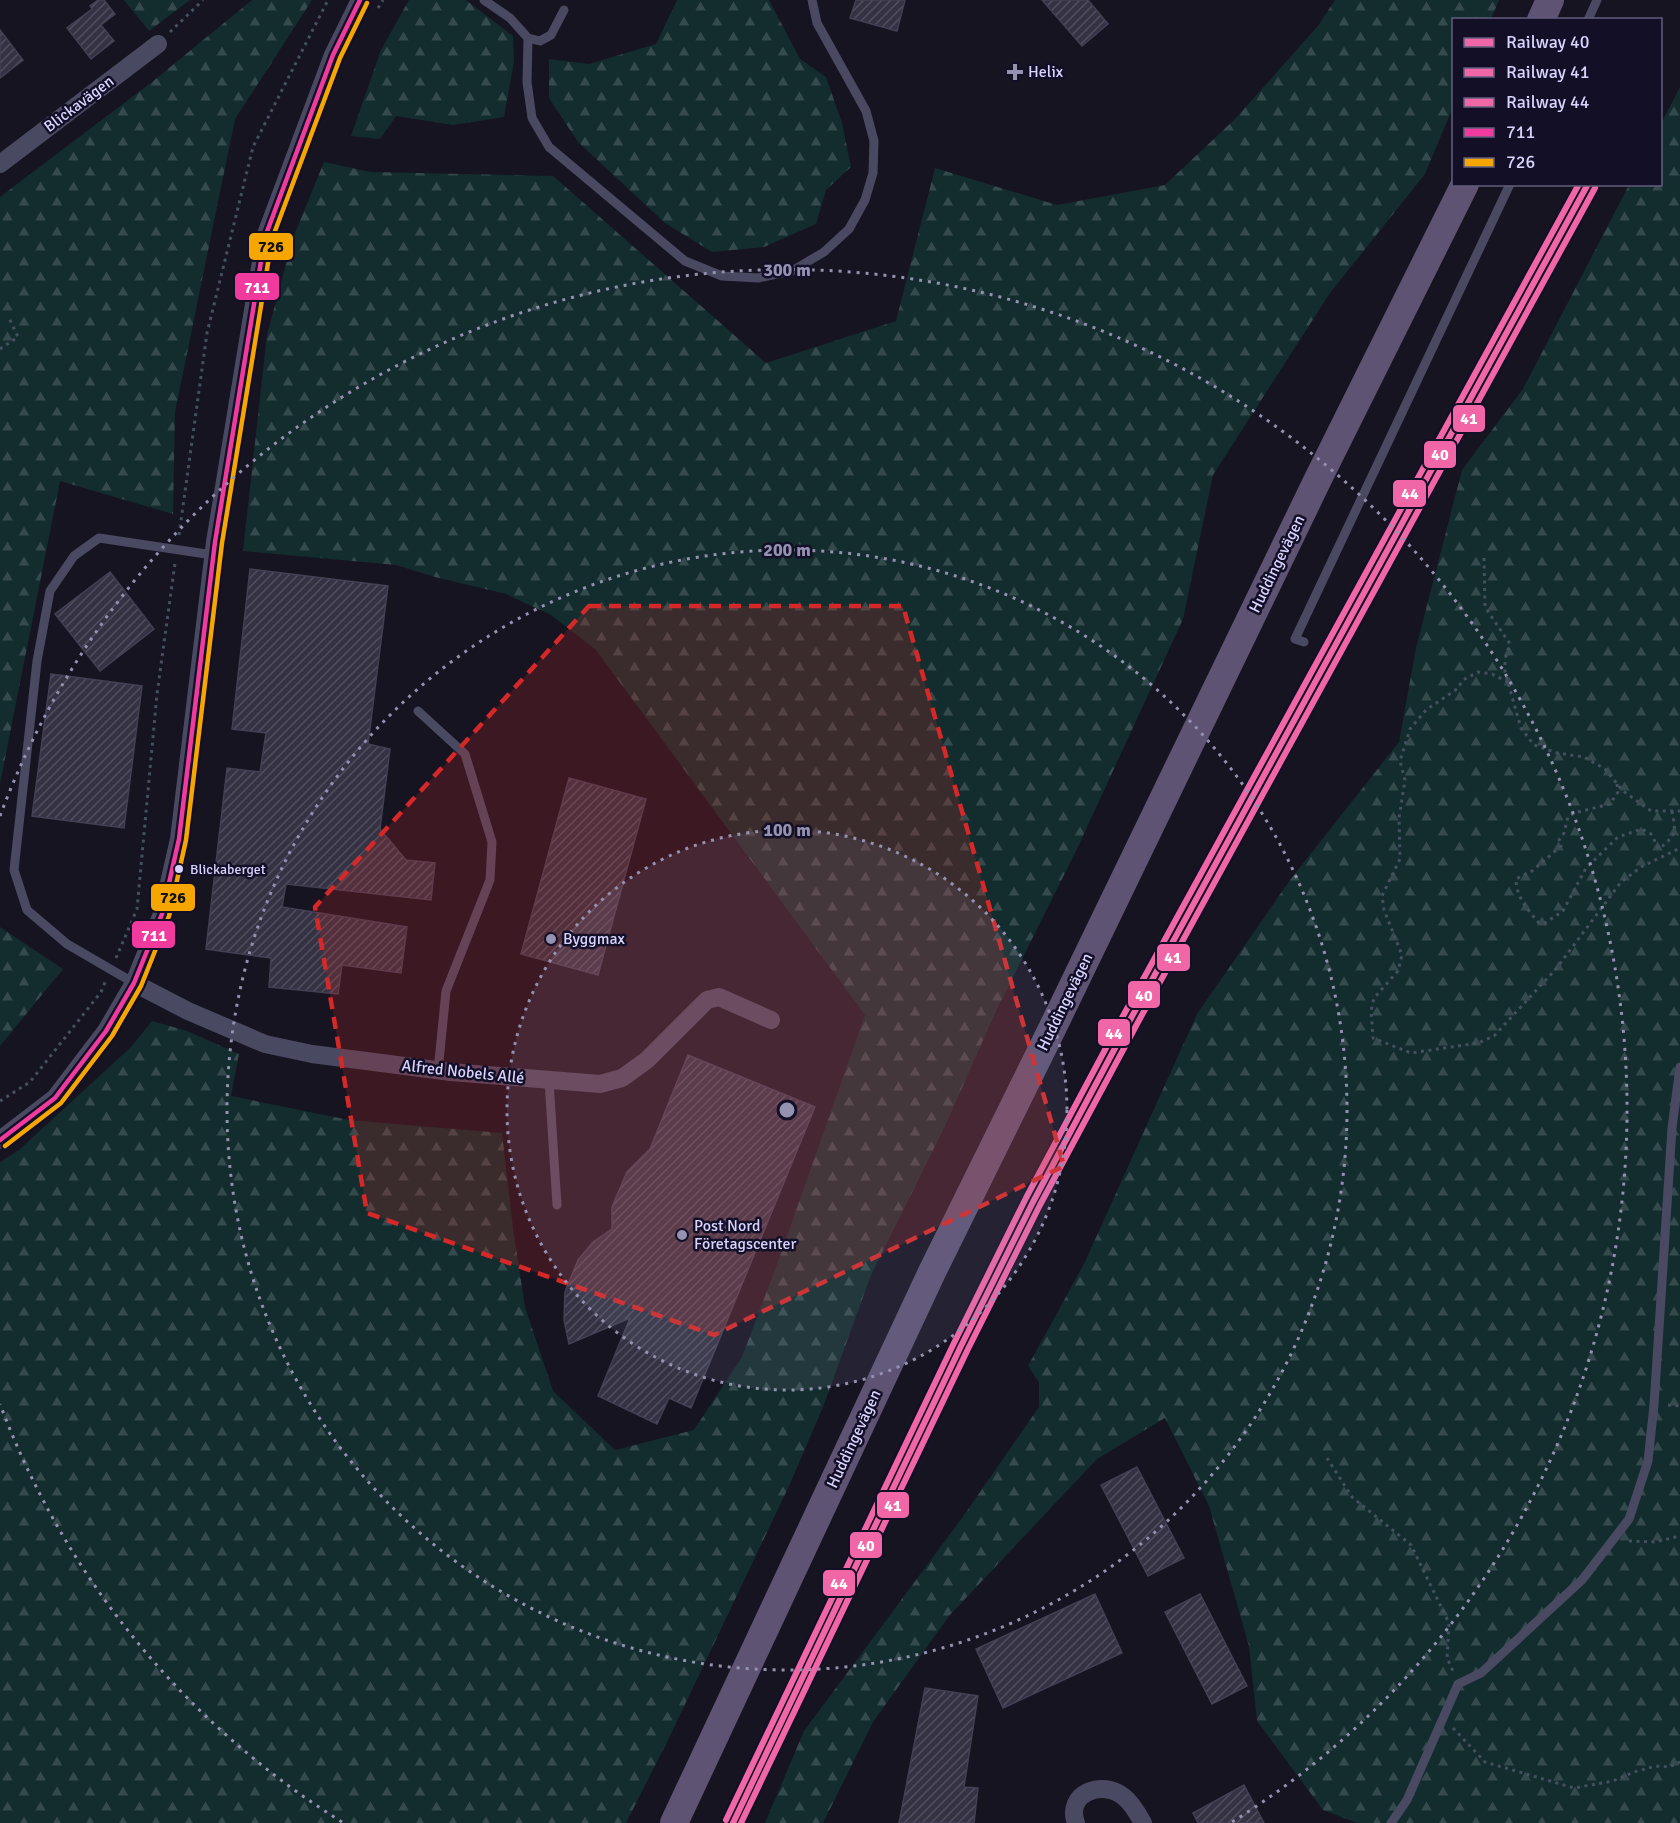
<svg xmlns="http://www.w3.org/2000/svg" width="1680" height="1823" font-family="Signika,sans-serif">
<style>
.forest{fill:url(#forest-firs)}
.building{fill:url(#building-hatch);stroke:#433f54;stroke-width:1.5}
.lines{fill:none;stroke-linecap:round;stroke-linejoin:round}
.path{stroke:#44505f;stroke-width:3;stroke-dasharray:3 4.5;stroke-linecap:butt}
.service{stroke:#4a4962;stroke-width:9}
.minor{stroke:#4a4962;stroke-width:18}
.primary{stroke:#5e5373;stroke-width:28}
.bus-1-casing{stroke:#130f26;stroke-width:9}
.bus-2-casing{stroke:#130f26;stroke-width:9}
.bus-1{stroke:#f13a9d;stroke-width:4.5}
.bus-2{stroke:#f7a600;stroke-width:4.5}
.rail-1-casing{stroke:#130f26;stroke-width:10}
.rail-2-casing{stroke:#130f26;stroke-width:10}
.rail-3-casing{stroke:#130f26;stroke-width:10}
.rail-1{stroke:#f166a7;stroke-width:6}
.rail-2{stroke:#f166a7;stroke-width:6}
.rail-3{stroke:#f166a7;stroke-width:6}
.marked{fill:#d62828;fill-opacity:0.2;stroke:#d62828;stroke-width:4.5;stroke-dasharray:12 8;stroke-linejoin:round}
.ring{fill:none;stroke:#9591b1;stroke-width:3;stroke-dasharray:3 6}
.poi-dot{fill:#9591b1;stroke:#130f26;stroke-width:2}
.bus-dot{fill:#d9d4ff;stroke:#130f26;stroke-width:2}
.labels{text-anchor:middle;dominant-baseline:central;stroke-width:5;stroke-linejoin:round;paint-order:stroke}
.bus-label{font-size:14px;fill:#d9d4ff;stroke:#130f26;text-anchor:start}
.poi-label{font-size:16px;fill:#d9d4ff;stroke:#130f26;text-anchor:start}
.street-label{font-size:16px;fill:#d9d4ff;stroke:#130f26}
.centre{fill:#9591b1;stroke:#130f26;stroke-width:3}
.ring-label{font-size:18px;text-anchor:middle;font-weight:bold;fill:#9591b1;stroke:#130f26;stroke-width:5;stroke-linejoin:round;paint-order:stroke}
.line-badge{stroke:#130f26;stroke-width:2}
.badge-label{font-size:16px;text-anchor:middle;font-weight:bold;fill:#fff}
.pale-badge-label{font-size:16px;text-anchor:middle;font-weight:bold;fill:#111}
</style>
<defs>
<pattern id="forest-firs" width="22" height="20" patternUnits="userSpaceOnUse" patternTransform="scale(1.5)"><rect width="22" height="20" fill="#132c2d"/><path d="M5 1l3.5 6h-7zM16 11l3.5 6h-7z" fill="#354a4c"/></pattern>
<pattern id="building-hatch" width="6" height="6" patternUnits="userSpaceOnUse" patternTransform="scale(1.5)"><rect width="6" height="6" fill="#343243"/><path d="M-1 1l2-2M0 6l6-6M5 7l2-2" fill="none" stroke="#514f5f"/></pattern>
</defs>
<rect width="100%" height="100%" fill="#161421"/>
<path class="forest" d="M124,0H190L149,31Z
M252,0H312L235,119L175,412L173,514L60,481L0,784V197L152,82Z
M409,0H466L513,36L514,61L504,117L453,125L396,116L380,139L351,136L381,50Z
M677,0H769L800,59L826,77L842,123L851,167L826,190L816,224L764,247L712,252L665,223L578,142L549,98V59L589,64L656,44Z
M1335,0H1499L1491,19L1454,20L1453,107L1425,174L1330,293L1213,475L1183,619L1076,851L996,1011L946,1124L871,1275L823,1407L789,1486L669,1738L626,1823H0V1162L19,1150L131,1047L152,1021L187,1031L239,1054L231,1096L349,1120L502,1133L513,1228L525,1307L553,1391L615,1450L694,1430L742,1357L776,1267L865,1015L596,650L551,615L506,594L435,577L396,565L243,551L267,335L293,238L324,162L370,172L553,176L766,363L896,321L935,168L1057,205L1165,185L1236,118L1318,26Z
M1680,87V1823H1357L1323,1810L1257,1721L1249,1646L1209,1506L1165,1418L1097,1459L949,1616L873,1722L823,1823H765L804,1731L962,1518L1039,1407V1382L1028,1366L1084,1264L1197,1014L1290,880L1399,742L1416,648L1462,470L1523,389L1629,185L1660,184L1661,124Z
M0,927L63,969L0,1046Z"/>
<path class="building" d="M98,0H104L115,14L101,25L114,41L91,59L67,28L92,9L90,6Z
M856,0H905L897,31L850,18Z
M1042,0H1088L1108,24L1082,46Z
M0,30L23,60L0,78Z
M250,569L388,586L368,744L390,749L380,829L406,860L435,863L431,900L286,884L282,907L407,927L401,973L342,965L338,994L269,987L271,958L206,949L227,768L260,772L266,733L232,729Z
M110,572L154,629L100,671L55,614Z
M51,674L142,686L124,828L32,816Z
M569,778L646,799L598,975L521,954Z
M688,1055L815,1107L691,1408L669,1398L657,1424L598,1396L630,1318L569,1344L564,1320L565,1292L578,1260L593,1242L612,1229V1207L627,1172L650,1149Z
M1137,1467L1184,1558L1148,1576L1101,1485Z
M1095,1594L1122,1653L1003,1708L976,1649Z
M1200,1594L1247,1686L1212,1704L1165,1612Z
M925,1688L978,1696L964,1787L978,1788L974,1823H899Z
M1244,1785L1264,1823H1198L1193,1813Z"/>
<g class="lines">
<path class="path" d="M378,8L383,0
M170,32L203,0
M0,349L18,337L8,316
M179,535L207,333L253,147L328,0
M1484,558L1485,607L1510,644L1505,659V672L1521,728L1534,745L1557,753L1584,757L1605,769L1623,791L1651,811H1680
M1508,682L1492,674L1478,672L1463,680L1457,689L1426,710L1410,729L1400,761L1405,780L1399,818L1400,859L1382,896L1384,910L1402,955L1398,971L1374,998L1371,1011L1373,1038L1411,1053L1478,1043L1494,1036L1556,969L1621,882L1641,867L1680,848
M1617,784L1618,792L1610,804L1574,813L1568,817L1564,833L1559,840L1561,846L1532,871L1516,879C1516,897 1528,910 1539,923H1545L1563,911L1586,868L1618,837L1642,829L1651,834L1659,849C1677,834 1676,833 1672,811
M116,958L137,909L157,694L175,563
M0,1101L30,1082L101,992L106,980
M1668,1405L1680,1406
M1327,1458L1352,1497L1411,1545L1449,1623L1447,1658L1453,1671
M1629,1541L1655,1542L1680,1536
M1453,1728L1485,1762L1574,1788L1613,1781L1634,1772L1656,1766L1669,1767L1680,1762"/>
<path class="service" d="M484,0L510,18L528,38L527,82L532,118L549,147L685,261L722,276L758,278L792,271L824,252L849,229L865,200L873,173L874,141L866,111L817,23L812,0
M1588,20L1597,0
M528,38L540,41L551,35L564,10
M1304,642L1295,639L1510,184
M418,711L465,754L492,842L490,880L446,991L438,1071
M134,983L67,944L27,910L14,870L37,661L50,591L74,556L99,538L213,555
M549,1081L557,1205
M1391,1823L1407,1800L1458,1684L1481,1673L1582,1580L1629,1519L1648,1461L1654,1405L1672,1128L1680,1067"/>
<path class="minor" d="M0,164L158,44
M134,983L188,1011L265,1044L312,1054L451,1072L600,1084L622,1078L647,1060L707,1000L719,997L771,1020
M0,1140L55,1098L106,1031L134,983L162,914L179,839L215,542L265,237L333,55L360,0
M1076,1823C1065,1793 1103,1779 1124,1797C1132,1803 1138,1814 1143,1823"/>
<path class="primary" d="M1541,20L1550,0
M674,1823L932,1272L1052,1029L1318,479L1465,184"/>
<g class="bus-1-casing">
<path id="bus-1" d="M0,1140L55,1098L106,1031L134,983L162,914L179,839L215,542L265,237L333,55L360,0"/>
</g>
<g class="bus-2-casing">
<path id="bus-2" d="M5,1146L61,1103L112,1036L141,986L169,916L186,840L222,543L272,239L340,58L367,3"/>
</g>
<use href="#bus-1" class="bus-1"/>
<use href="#bus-2" class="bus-2"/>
<g class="rail-1-casing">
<path id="rail-1" d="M733,1823L961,1346L1033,1202L1130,1020L1588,184"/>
</g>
<g class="rail-2-casing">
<path id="rail-2" d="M741,1823L968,1349L1040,1205L1137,1024L1595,188"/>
</g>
<g class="rail-3-casing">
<path id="rail-3" d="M726,1820L954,1343L1026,1198L1123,1016L1579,184"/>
</g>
<use href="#rail-1" class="rail-1"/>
<use href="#rail-2" class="rail-2"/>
<use href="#rail-3" class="rail-3"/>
</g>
<path class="marked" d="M589,606H903L1064,1166L714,1335L367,1213L315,907Z"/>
<circle cx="787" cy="1110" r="280" fill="#9591b1" fill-opacity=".12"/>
<g class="ring">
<circle cx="787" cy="1110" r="280"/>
<circle cx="787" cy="1110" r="560"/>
<path d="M342 1822A840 840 0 0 1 0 1404M0 816A840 840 0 1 1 1232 1822"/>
</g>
<g class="poi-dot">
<path d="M1012 63h6v6h6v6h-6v6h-6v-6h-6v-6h6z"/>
<circle cx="551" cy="939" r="6"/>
<circle cx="682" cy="1235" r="6"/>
</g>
<circle class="bus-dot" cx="179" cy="869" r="5"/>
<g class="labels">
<g class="bus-label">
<text x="190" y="869">Blickaberget</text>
</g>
<g class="poi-label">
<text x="1028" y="72">Helix</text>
<text x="563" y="939">Byggmax</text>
<text x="694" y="1226">Post Nord<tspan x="694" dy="18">Företagscenter</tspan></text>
</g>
<g class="street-label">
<text transform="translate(79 104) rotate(-37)">Blickavägen</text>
<text transform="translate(1277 564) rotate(-64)">Huddingevägen</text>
<text transform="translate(1065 1002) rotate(-64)">Huddingevägen</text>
<text transform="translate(463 1072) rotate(6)">Alfred Nobels Allé</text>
<text transform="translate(854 1439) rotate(-65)">Huddingevägen</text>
</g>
</g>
<circle cx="787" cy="1110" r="9" class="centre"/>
<g class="ring-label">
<text x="787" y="276">300 m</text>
<text x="787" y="556">200 m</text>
<text x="787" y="836">100 m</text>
</g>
<g class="line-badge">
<rect x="248" y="232" width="46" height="29" rx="6" fill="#f7a600"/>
<rect x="234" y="272" width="46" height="29" rx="6" fill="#f13a9d"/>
<rect x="1452" y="404" width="34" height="29" rx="6" fill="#f166a7"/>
<rect x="1423" y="440" width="34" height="29" rx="6" fill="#f166a7"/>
<rect x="1392" y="479" width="35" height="29" rx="6" fill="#f166a7"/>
<rect x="150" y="883" width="46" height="29" rx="6" fill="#f7a600"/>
<rect x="131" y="920" width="45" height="29" rx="6" fill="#f13a9d"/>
<rect x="1156" y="943" width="35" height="29" rx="6" fill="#f166a7"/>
<rect x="1127" y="980" width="34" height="29" rx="6" fill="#f166a7"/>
<rect x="1097" y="1018" width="34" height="29" rx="6" fill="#f166a7"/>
<rect x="876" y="1491" width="34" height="28" rx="6" fill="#f166a7"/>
<rect x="849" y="1531" width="34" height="28" rx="6" fill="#f166a7"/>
<rect x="822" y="1569" width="34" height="28" rx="6" fill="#f166a7"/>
</g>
<g class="badge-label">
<text x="257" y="293">711</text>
<text x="1469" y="424">41</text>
<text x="1440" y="460">40</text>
<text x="1410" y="499">44</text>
<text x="154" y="941">711</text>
<text x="1173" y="963">41</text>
<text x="1144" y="1001">40</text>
<text x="1114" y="1039">44</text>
<text x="893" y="1511">41</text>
<text x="866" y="1551">40</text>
<text x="839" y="1589">44</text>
</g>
<g class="pale-badge-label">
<text x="271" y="252">726</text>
<text x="173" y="903">726</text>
</g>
<rect x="1452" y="18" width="210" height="168" fill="#130f26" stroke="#625e7d" stroke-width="1.5"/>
<rect x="1464" y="38" width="30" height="9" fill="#f166a7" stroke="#625e7d" stroke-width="1.5"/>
<text x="1506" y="48" font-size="18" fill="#d9d4ff">Railway 40</text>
<rect x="1464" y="68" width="30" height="9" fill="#f166a7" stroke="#625e7d" stroke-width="1.5"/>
<text x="1506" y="78" font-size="18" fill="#d9d4ff">Railway 41</text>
<rect x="1464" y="98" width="30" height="9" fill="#f166a7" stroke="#625e7d" stroke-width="1.5"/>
<text x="1506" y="108" font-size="18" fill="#d9d4ff">Railway 44</text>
<rect x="1464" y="128" width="30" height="9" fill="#f13a9d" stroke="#625e7d" stroke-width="1.5"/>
<text x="1506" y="138" font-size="18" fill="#d9d4ff">711</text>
<rect x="1464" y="158" width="30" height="9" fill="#f7a600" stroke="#625e7d" stroke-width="1.5"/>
<text x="1506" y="168" font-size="18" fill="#d9d4ff">726</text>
</svg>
